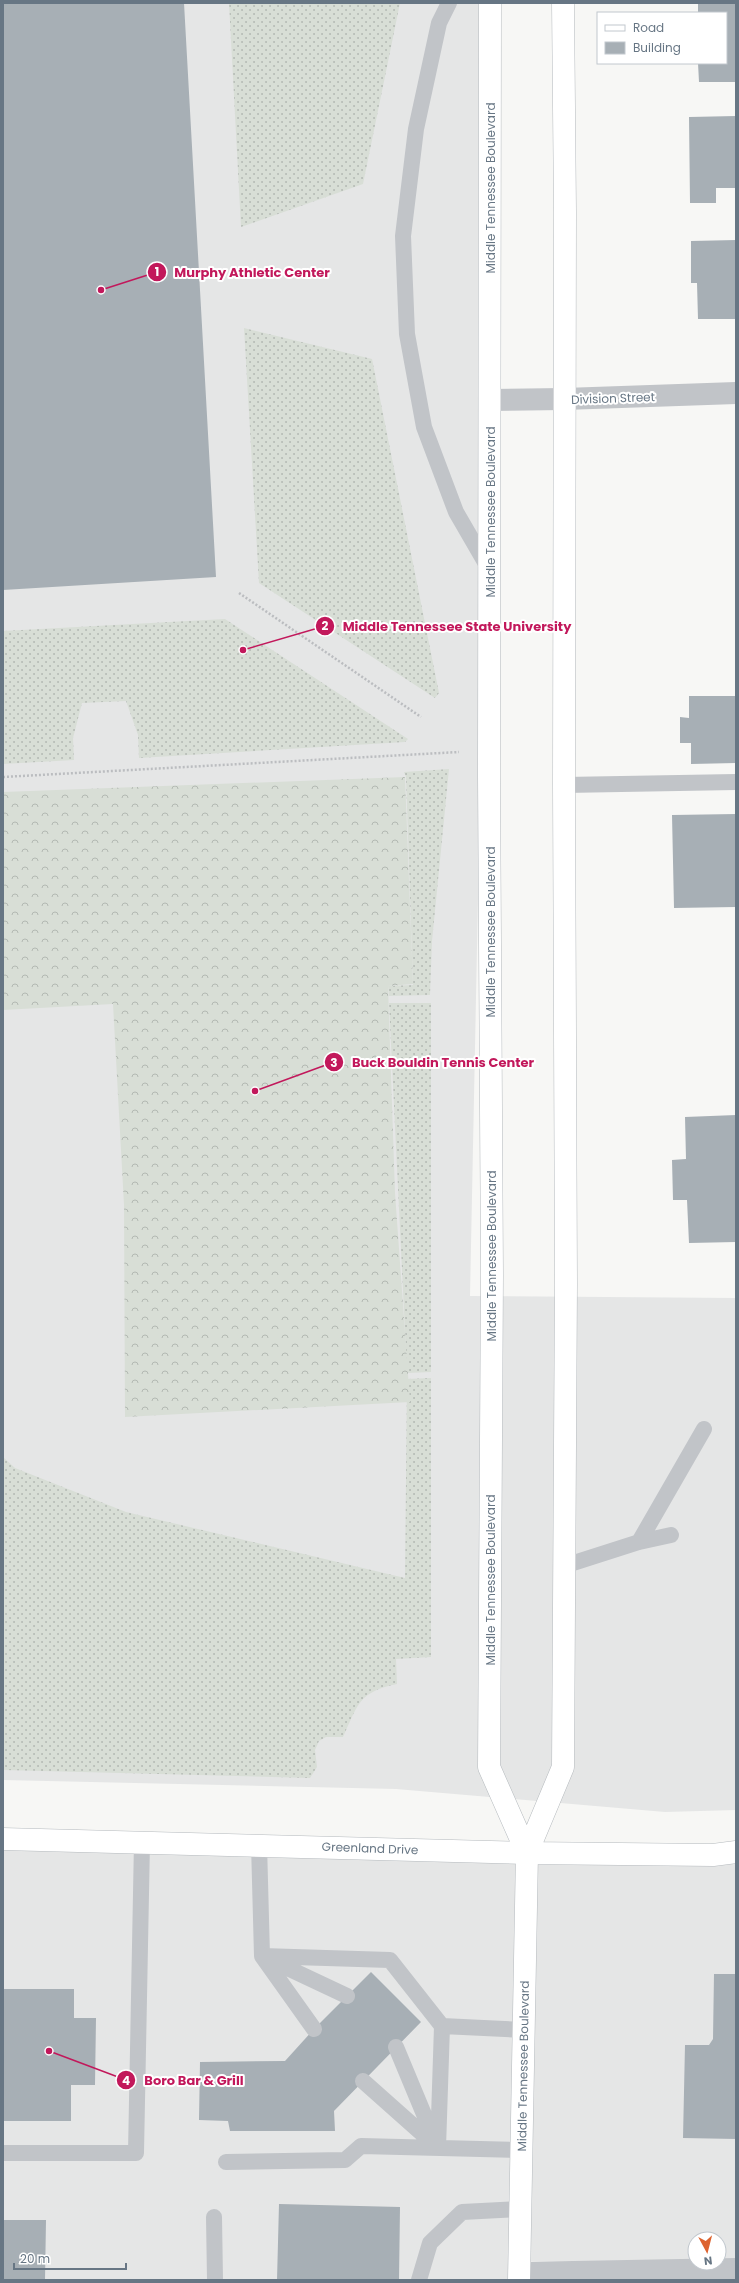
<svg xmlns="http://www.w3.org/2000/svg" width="739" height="2283" font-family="Poppins,sans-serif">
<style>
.built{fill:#e5e6e6}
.grass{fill:url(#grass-dots)}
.forest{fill:url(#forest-crowns)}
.building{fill:#a7afb5}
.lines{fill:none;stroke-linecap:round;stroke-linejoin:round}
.secondary-casing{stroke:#b5babe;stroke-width:23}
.path{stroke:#bbbdc0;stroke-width:2.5;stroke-dasharray:2 2;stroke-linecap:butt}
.lane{stroke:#c1c4c8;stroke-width:16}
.street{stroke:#c1c4c8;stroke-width:22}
.secondary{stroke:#fff;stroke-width:22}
.labels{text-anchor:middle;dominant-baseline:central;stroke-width:4;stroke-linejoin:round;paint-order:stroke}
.street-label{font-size:12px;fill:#677684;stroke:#fff}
.leader{fill:none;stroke:#c2185b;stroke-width:1.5}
.callout-dot{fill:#c2185b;stroke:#fff;stroke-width:1.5}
.mark-label{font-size:12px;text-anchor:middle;font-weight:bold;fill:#fff}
.callout-label{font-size:13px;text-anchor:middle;font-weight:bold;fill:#c2185b;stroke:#fff;stroke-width:4;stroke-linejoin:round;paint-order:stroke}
</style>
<defs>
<pattern id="grass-dots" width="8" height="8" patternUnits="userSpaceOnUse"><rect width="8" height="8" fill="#d8ded6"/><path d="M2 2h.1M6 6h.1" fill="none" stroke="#b3b9b3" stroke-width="1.8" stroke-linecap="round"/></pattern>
<pattern id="forest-crowns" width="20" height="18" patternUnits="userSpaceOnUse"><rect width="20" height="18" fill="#d8ded6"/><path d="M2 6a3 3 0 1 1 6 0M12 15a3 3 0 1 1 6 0" fill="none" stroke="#b3b9b3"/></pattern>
</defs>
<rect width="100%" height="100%" fill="#f7f7f5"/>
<path class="built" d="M3,3H496L470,1296L736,1298V1810L665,1812L396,1789L3,1780Z
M3,1839L736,1852V2262H719V2239H695V2262L520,2261L519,2280H3Z"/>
<path class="grass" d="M229,3H400L363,184L241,227Z
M244,328L372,359L439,693L435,698L259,583Z
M225,619L408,739L405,742L139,758L138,735L126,701L82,703L73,738L74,760L3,764V631Z
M449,769L432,941L430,995L389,996L388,986L413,985L406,777L404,772Z
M389,1003H431V1372L407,1373Z
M431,1378V1657L396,1659L397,1684C358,1692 358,1705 343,1737H326L319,1741L315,1750L317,1767L310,1778L3,1770V1457L15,1468L126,1512L405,1578L407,1379Z"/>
<path class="forest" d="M405,777L413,984L388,986L395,1193L410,1402L125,1417L124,1205L113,1004L3,1010V792Z"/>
<path class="building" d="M3,3H184L216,577L3,590Z
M698,4H736V82H699L698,63H726V13H698Z
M736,116V188H716V203H690L689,117Z
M736,240V319H698L697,283H691V241Z
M689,696H736V763L691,764V743H680V717L689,718Z
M736,814V907L674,908L672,815Z
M736,1115V1242L689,1243L687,1200H673L672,1160L686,1159L685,1117Z
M371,1972L421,2022L334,2111L335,2131H230L228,2121L199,2120L200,2062L285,2061L314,2029Z
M714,1974H736V2139L683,2138L685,2045H709L713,2039Z
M3,1989H74V2018H96L95,2085H71V2121H3Z
M279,2204L400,2207L399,2280H277Z
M3,2220H46L45,2280H3Z"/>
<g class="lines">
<g class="secondary-casing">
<path id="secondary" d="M490,3L489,776L492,1275L489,1767L527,1853
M3,1839L527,1853L713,1855L736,1852
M519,2280L527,1853L563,1767L566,1284L564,785L565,212L563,3"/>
</g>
<path class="path" d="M239,593L421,717
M3,777L459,752"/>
<path class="lane" d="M449,3L439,23L416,129L403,236L407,334L424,427L456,512L489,569
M564,785L736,782
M639,1542L704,1429
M564,1566L639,1542L671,1535
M259,1844L262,1956L390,1960L442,2026L524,2030
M314,2029L262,1956L347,1996
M396,2047L438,2148L442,2026
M363,2081L435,2145
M3,2153H136L142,1842
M226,2162L345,2160L361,2146L522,2150
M214,2217L215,2280
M419,2280L430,2243L462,2212L521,2209"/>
<path class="street" d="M490,400L564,399L736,393
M519,2273L736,2269"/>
<use href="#secondary" class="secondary"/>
</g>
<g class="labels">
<g class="street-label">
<text transform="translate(490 188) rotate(-90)">Middle Tennessee Boulevard</text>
<text transform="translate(613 398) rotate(-2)">Division Street</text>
<text transform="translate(490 512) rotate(-90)">Middle Tennessee Boulevard</text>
<text transform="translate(490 932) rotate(-90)">Middle Tennessee Boulevard</text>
<text transform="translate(491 1256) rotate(-90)">Middle Tennessee Boulevard</text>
<text transform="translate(490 1580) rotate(-90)">Middle Tennessee Boulevard</text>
<text transform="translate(370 1848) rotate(2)">Greenland Drive</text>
<text transform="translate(523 2066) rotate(-89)">Middle Tennessee Boulevard</text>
</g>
</g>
<path class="leader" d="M101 290L157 272M243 650L325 626M255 1091L334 1062M49 2051L126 2080"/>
<g class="callout-dot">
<circle cx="101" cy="290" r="4"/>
<circle cx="243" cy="650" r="4"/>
<circle cx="255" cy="1091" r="4"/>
<circle cx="49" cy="2051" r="4"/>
<circle cx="157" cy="272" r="10"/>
<circle cx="325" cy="626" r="10"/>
<circle cx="334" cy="1062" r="10"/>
<circle cx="126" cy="2080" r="10"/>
</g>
<g class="mark-label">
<text x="157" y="276">1</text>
<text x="325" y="630">2</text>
<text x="334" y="1067">3</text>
<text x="126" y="2085">4</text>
</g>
<g class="callout-label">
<text x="252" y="277">Murphy Athletic Center</text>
<text x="457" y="631">Middle Tennessee State University</text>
<text x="443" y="1067">Buck Bouldin Tennis Center</text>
<text x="194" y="2085">Boro Bar &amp; Grill</text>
</g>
<rect width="739" height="2283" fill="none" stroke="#677684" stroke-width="8"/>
<rect x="597" y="12" width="130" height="52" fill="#ffffff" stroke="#c2c8ce"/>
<rect x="605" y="25" width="20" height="6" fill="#ffffff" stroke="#c2c8ce"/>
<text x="633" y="32" font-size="12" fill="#677684">Road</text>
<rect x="605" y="42" width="20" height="12" fill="#a7afb5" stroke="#c2c8ce"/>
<text x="633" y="52" font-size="12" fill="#677684">Building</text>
<g transform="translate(707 2251) rotate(173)"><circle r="19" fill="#ffffff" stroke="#c2c8ce"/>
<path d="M0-3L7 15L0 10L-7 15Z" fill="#dd632f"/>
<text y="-6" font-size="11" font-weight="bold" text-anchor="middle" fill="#677684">N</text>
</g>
<path d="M14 2263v6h112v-6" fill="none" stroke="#677684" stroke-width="2"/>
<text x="20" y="2263" font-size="12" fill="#677684" stroke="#ffffff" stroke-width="3" paint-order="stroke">20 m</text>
</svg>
